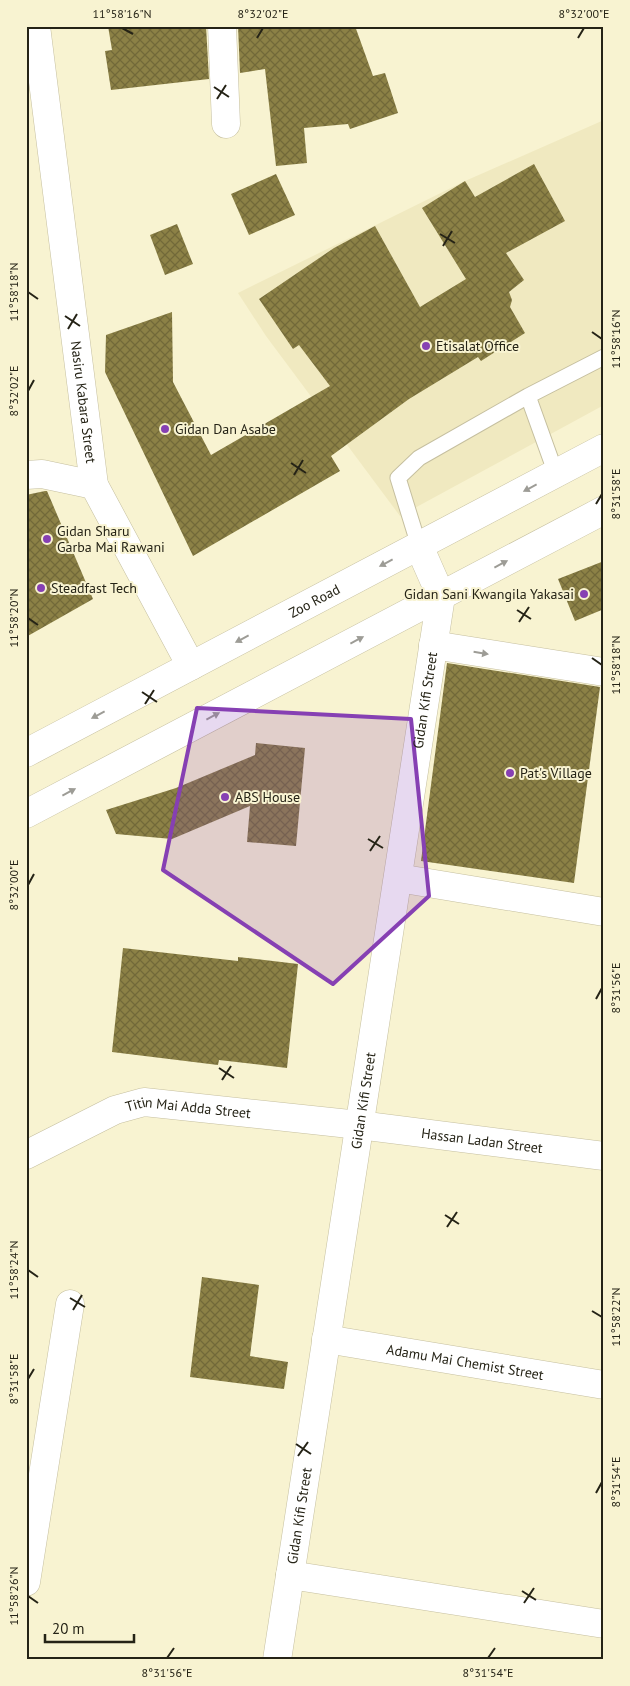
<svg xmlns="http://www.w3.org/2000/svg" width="630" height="1686" font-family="'PT Sans',sans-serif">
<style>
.built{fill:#f0e9c0}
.building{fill:url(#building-cross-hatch)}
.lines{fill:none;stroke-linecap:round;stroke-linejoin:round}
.service-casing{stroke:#c5bf9f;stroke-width:17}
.minor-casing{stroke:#c5bf9f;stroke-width:29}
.tertiary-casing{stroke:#c5bf9f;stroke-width:29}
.secondary-casing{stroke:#c5bf9f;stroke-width:29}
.service{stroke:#fff;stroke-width:15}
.minor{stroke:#fff;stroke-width:28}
.tertiary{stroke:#fff;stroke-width:28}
.secondary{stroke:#fff;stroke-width:28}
.oneway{fill:#9d9c96}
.marked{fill:#8640b3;fill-opacity:0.2;stroke:#8640b3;stroke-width:4;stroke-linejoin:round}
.ticks{fill:none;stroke:#252316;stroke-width:2}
.poi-dot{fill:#8640b3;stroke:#f8f3d1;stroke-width:2}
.labels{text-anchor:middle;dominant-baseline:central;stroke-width:4;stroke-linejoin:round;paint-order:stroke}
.poi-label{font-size:14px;fill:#252316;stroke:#f8f3d1;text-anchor:start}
.street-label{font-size:14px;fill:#252316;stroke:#f8f3d1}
.neatline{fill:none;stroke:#252316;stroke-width:2}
.ticks-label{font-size:12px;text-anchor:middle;fill:#252316}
</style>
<defs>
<pattern id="building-cross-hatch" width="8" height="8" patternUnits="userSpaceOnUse" patternTransform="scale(1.25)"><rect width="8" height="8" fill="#8c8146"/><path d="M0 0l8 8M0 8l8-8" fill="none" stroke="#726939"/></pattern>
</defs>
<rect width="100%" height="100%" fill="#f8f3d1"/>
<path class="built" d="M604,120V405L400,516L266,336L238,293L465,181Z"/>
<path class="building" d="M108,26H206L209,79L111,90L105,51L112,50Z
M238,26H355L373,76L385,73L398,113L350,129L348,124L304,128L307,163L276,166L265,69L240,73Z
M534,164L565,221L506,253L524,280L509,292L512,300L510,307L525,333L481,361L478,357L409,399L331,456L340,471L193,556L105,372L106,335L172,312L173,382L211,455L330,386L299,345L293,349L259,299L334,248L375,226L420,307L466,279L422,208L465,181L475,197Z
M276,174L295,215L249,235L231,194Z
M177,224L193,264L165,275L150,235Z
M45,491H47L93,599L26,637V495Z
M604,561V609L575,621L558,579Z
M447,663L600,687L574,883L421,861Z
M256,743L305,748L296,846L247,842L250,806L172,839L116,834L106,810L176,788L255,755Z
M123,948L238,961V957L298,964L287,1068L219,1060L218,1065L112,1052Z
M202,1277L259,1285L250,1356L288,1362L284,1389L190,1377Z"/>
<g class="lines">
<g class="service-casing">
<path id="service" d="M528,396L556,474
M419,546L398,478L419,458L528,396L604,357"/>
</g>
<g class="minor-casing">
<g id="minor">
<path d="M222,26L226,124"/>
<path d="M26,475L42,474L94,485"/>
<path d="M433,645L604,672"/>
<path d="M398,878L604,912"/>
<path id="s1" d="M26,1155L115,1110L144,1102L359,1125L604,1156"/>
<path id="s2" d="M326,1339L604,1385"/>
<path d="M290,1575L604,1624"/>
<path d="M26,1582L70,1304"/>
<path id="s3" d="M277,1660L441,596L419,546"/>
</g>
</g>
<g class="tertiary-casing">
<g id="tertiary">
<path id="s4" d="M36,26L94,485L191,666"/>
</g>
</g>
<g class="secondary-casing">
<g id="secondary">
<path id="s5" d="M26,753L604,448"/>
<path d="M26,814L604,510"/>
</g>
</g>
<use href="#service" class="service"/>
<use href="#minor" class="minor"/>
<use href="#tertiary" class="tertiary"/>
<use href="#secondary" class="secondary"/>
</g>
<defs><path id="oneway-solid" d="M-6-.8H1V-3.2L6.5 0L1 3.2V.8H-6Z" transform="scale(1.25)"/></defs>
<g class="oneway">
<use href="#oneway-solid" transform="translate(530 488) rotate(152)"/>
<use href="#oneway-solid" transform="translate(386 563) rotate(152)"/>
<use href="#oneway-solid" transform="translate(501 564) rotate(-28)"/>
<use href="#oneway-solid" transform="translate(242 639) rotate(152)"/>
<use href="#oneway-solid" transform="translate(357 640) rotate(-28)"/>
<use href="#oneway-solid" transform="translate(481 653) rotate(9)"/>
<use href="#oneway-solid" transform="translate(98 715) rotate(152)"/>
<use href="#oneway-solid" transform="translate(213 716) rotate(-28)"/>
<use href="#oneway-solid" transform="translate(69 792) rotate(-28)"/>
</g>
<path class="marked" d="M197,708L411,719L429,896L333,984L163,870Z"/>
<path class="ticks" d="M122,28L133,34M257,38L263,28M578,38L584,28M214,87L229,97M217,99L226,85M440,234L455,243M443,246L452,231M28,292L38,299M65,316L80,326M68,329L77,314M592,332L602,339M28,391L34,380M291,463L306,473M294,475L303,460M596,504L602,494M517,610L531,619M28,618L38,625M519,622L529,607M592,658L602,665M142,692L157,702M145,704L154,690M368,839L383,848M370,851L380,836M28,885L34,874M596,999L602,988M219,1068L234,1078M222,1080L231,1066M445,1215L459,1224M447,1227L457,1212M28,1270L38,1277M70,1298L85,1307M73,1310L82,1295M592,1311L602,1317M28,1379L34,1369M296,1444L311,1454M298,1456L308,1442M596,1493L602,1482M522,1591L536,1600M28,1596L38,1603M524,1603L534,1588M167,1658L174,1648M488,1658L495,1648"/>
<g class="poi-dot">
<circle cx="426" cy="346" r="5"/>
<circle cx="165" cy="429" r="5"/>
<circle cx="47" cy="539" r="5"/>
<circle cx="41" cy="588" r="5"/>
<circle cx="584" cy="594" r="5"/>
<circle cx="510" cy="773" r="5"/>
<circle cx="225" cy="797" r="5"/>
</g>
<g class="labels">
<g class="poi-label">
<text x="436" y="346">Etisalat Office</text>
<text x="175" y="429">Gidan Dan Asabe</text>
<text x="57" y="531">Gidan Sharu<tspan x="57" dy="16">Garba Mai Rawani</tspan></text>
<text x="51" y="588">Steadfast Tech</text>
<text x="574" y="594" text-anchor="end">Gidan Sani Kwangila Yakasai</text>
<text x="520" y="773">Pat's Village</text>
<text x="235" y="797">ABS House</text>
</g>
<g class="street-label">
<text stroke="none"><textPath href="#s4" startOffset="379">Nasiru Kabara Street</textPath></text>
<text stroke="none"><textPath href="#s5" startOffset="326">Zoo Road</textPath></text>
<text stroke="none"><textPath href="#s3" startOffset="971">Gidan Kifi Street</textPath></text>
<text stroke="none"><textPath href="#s3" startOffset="566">Gidan Kifi Street</textPath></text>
<text stroke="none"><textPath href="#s1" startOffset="174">Titin Mai Adda Street</textPath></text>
<text stroke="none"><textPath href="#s1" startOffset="470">Hassan Ladan Street</textPath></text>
<text stroke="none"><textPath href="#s2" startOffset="141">Adamu Mai Chemist Street</textPath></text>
<text stroke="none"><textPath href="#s3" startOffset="146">Gidan Kifi Street</textPath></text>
</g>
</g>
<rect width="630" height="1686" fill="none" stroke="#f8f3d1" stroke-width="55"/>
<path d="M45 1634v8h89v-8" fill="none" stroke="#252316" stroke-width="2.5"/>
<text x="52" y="1634" font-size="15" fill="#252316" stroke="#f8f3d1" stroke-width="4" paint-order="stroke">20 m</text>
<rect x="28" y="28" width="574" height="1630" class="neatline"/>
<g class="ticks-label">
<text x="122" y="18">11°58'16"N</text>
<text x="263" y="18">8°32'02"E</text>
<text x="584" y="18">8°32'00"E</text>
<text transform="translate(14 292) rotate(-90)" y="4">11°58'18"N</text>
<text transform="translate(616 339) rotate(-90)" y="4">11°58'16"N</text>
<text transform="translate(14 391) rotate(-90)" y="4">8°32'02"E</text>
<text transform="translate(616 494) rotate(-90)" y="4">8°31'58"E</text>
<text transform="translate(14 618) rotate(-90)" y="4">11°58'20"N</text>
<text transform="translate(616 665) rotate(-90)" y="4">11°58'18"N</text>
<text transform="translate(14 885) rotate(-90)" y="4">8°32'00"E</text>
<text transform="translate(616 988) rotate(-90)" y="4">8°31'56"E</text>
<text transform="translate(14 1270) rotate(-90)" y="4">11°58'24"N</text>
<text transform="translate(616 1317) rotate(-90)" y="4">11°58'22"N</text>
<text transform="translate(14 1379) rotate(-90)" y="4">8°31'58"E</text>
<text transform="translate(616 1482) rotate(-90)" y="4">8°31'54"E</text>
<text transform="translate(14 1596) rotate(-90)" y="4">11°58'26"N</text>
<text x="167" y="1677">8°31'56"E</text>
<text x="488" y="1677">8°31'54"E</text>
</g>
</svg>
